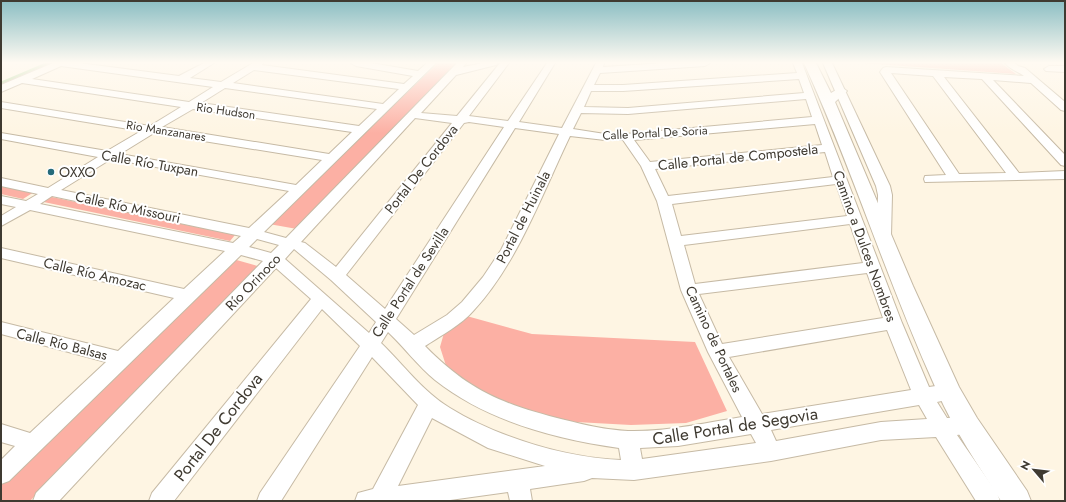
<svg xmlns="http://www.w3.org/2000/svg" width="1066" height="502" font-family="Jost,sans-serif">
<style>
.green{fill:#fcb0a4}
.lines{fill:none;stroke-linecap:round;stroke-linejoin:round}
.stream{stroke:#a1ce8c;stroke-width:2.5}
.minor-casing{stroke:#c6baa5;stroke-width:2}
.major-casing{stroke:#c6baa5;stroke-width:2}
.minor{fill:#fff;fill-rule:evenodd}
.major{fill:#fff;fill-rule:evenodd}
.poi-dot{fill:#256a7a;stroke:#fff;stroke-width:1.5}
.labels{text-anchor:middle;dominant-baseline:central;stroke-width:4;stroke-linejoin:round;paint-order:stroke}
.far-street-label{font-size:12px;fill:#3f3a31;stroke:#fff}
.street-label{font-size:14px;fill:#3f3a31;stroke:#fff}
.poi-label{font-size:14px;fill:#3f3a31;stroke:#fff;text-anchor:start}
.near-street-label{font-size:17px;fill:#3f3a31;stroke:#fff}
</style>
<rect width="100%" height="100%" fill="#fef5e3"/>
<path class="green" d="M438,63H456L297,229L269,224Z
M861,63H1001L1016,74Z
M1,186L34,192L23,199L1,194Z
M47,196L235,235L230,241L39,201Z
M233,259L261,267L30,501H1V484Z
M463,315L532,334L695,342L727,411L686,423L631,425L576,422L535,416L461,385L448,372L440,347L444,333Z"/>
<g class="lines">
<path class="stream" d="M1,83L48,63"/>
<g class="minor-casing">
<path id="minor" d="M53,63H79L179,76L204,63H214L190,78L221,82L253,63H263L262,65L404,84L413,76L356,66L351,63H371L418,71L427,63H436L264,232L286,238L457,63H466L463,67L483,63H498L496,65L456,75L421,113L457,116L500,63H509L469,116L508,121L547,63H555L519,122L562,128L596,63H604L603,67L665,63H710L705,66L600,73L594,85H623L797,73L793,63H802L902,323L929,387L949,384L956,386L959,392L956,398L937,402L947,418L968,417L975,420L978,426L975,432L957,435L997,493L1000,501H976L936,437L881,440L771,461L634,480L592,478L584,481L530,489L532,501H510L508,492L443,501H355L358,493L373,489L418,405L372,357L281,501H257L260,493L360,346L322,309L174,501H149L152,493L311,299L276,268L59,501H33L36,493L263,261L241,255L9,481L1,484V460L15,446L1,442V424L30,433L106,362L1,334V322L118,351L174,298L1,258V248L184,289L225,251L30,210L1,226V216L16,207L1,204V196L26,201L38,194L1,186V178L48,188L98,157L1,139V133L107,151L141,131L1,108V102L150,126L181,107L22,83L1,92V85ZM61,66L213,87L189,102L32,79ZM254,70L399,89L383,104L233,83ZM799,79L804,93L628,108L584,107L591,91H623ZM225,88L377,109L359,126L201,103ZM806,99L812,117L626,134H605L573,129L581,113L628,114ZM193,109L352,132L329,154L162,127ZM415,118L452,123L336,267L305,243L301,242ZM469,122L504,127L385,309L346,275L464,123ZM815,124L822,145L650,162L634,140ZM515,128L559,134L501,250L483,277L462,302L447,315L414,335L396,319ZM154,133L322,160L296,185L120,154ZM570,136L605,140H623L641,166L657,201L681,290L708,352L742,417C705,423 666,432 628,431C607,430 585,425 565,420C504,405 469,391 425,346C442,335 461,325 474,310C517,264 543,192 570,136ZM825,152L833,177L668,196L655,169ZM111,159L289,191L249,228L61,190ZM836,184L847,216L681,236L672,204ZM52,196L241,236L233,243L40,204ZM850,224L863,263L695,284L684,245ZM257,239L279,245L271,253L249,247ZM294,249L331,280L376,322L369,333L285,259ZM867,273L883,318L722,344L699,294ZM887,330L911,390L762,414L729,357ZM388,332C404,347 418,366 435,380C487,421 554,439 619,448L621,460C566,458 497,437 450,408C423,392 403,364 381,343ZM919,405L927,419L881,422L776,441L771,430ZM432,418L488,448L545,466L398,486ZM751,434L756,443L642,459L640,448L678,446Z
M823,63H832L890,186L892,195L891,236L889,239H879L877,236L878,195L876,186Z
M1005,63H1015L1018,66L1025,68L1065,102V111L1061,110L1031,83L993,80L1065,155V166L1061,165L982,79L944,77L1019,173L1065,171V179L925,182L924,179L925,176L946,175L880,72L883,68L886,67L1024,76C1017,71 1011,70 1005,63ZM891,73L933,76L1006,173L959,174Z
M1049,66H1065V72L1046,71L1044,69Z"/>
</g>
<g class="major-casing">
<path id="major" d="M804,63H816L831,93L841,87L847,91L835,102L913,286L959,387L977,418L1027,491L1031,501H1001C978,465 954,430 937,391C888,284 853,170 804,63Z"/>
</g>
<use href="#minor" class="minor"/>
<use href="#major" class="major"/>
</g>
<linearGradient id="sky" x2="0" y2="1"><stop stop-color="#8bbec3"/><stop offset="0.47" stop-color="#fffaf2"/><stop offset="1" stop-color="#fffaf2" stop-opacity="0"/></linearGradient>
<rect width="1066" height="133" fill="url(#sky)"/>
<circle class="poi-dot" cx="51" cy="172" r="4"/>
<g class="labels">
<g class="far-street-label">
<text transform="translate(226 111) rotate(8)">Rio Hudson</text>
<text transform="translate(166 131) rotate(9)">Rio Manzanares</text>
<text transform="translate(655 133) rotate(-3)">Calle Portal De Soria</text>
</g>
<g class="street-label">
<text transform="translate(738 157) rotate(-6)">Calle Portal de Compostela</text>
<text transform="translate(150 163) rotate(10)">Calle Río Tuxpan</text>
<text transform="translate(421 169) rotate(-52)">Portal De Cordova</text>
<text transform="translate(128 207) rotate(12)">Calle Río Missouri</text>
<text transform="translate(523 217) rotate(-63)">Portal de Huinala</text>
<text transform="translate(865 246) rotate(70)">Camino a Dulces Nombres</text>
<text transform="translate(95 274) rotate(13)">Calle Río Amozac</text>
<text transform="translate(253 282) rotate(-46)">Río Orinoco</text>
<text transform="translate(410 282) rotate(-57)">Calle Portal de Sevilla</text>
<text transform="translate(714 339) rotate(65)">Camino de Portales</text>
<text transform="translate(62 344) rotate(14)">Calle Río Balsas</text>
</g>
<g class="poi-label">
<text x="59" y="172">OXXO</text>
</g>
<g class="near-street-label">
<text transform="translate(735 426) rotate(-9)">Calle Portal de Segovia</text>
<text transform="translate(218 427) rotate(-52)">Portal De Cordova</text>
</g>
</g>
<rect width="1066" height="502" fill="none" stroke="#3f3a31" stroke-width="4"/>
<g transform="translate(1034 470) rotate(298)" stroke="#ffffff" stroke-width="3" paint-order="stroke">
<path d="M0-3L7 15L0 10L-7 15Z" fill="#3f3a31"/>
<text y="-6" font-size="11" font-weight="bold" text-anchor="middle" fill="#3f3a31">N</text>
</g>
</svg>
